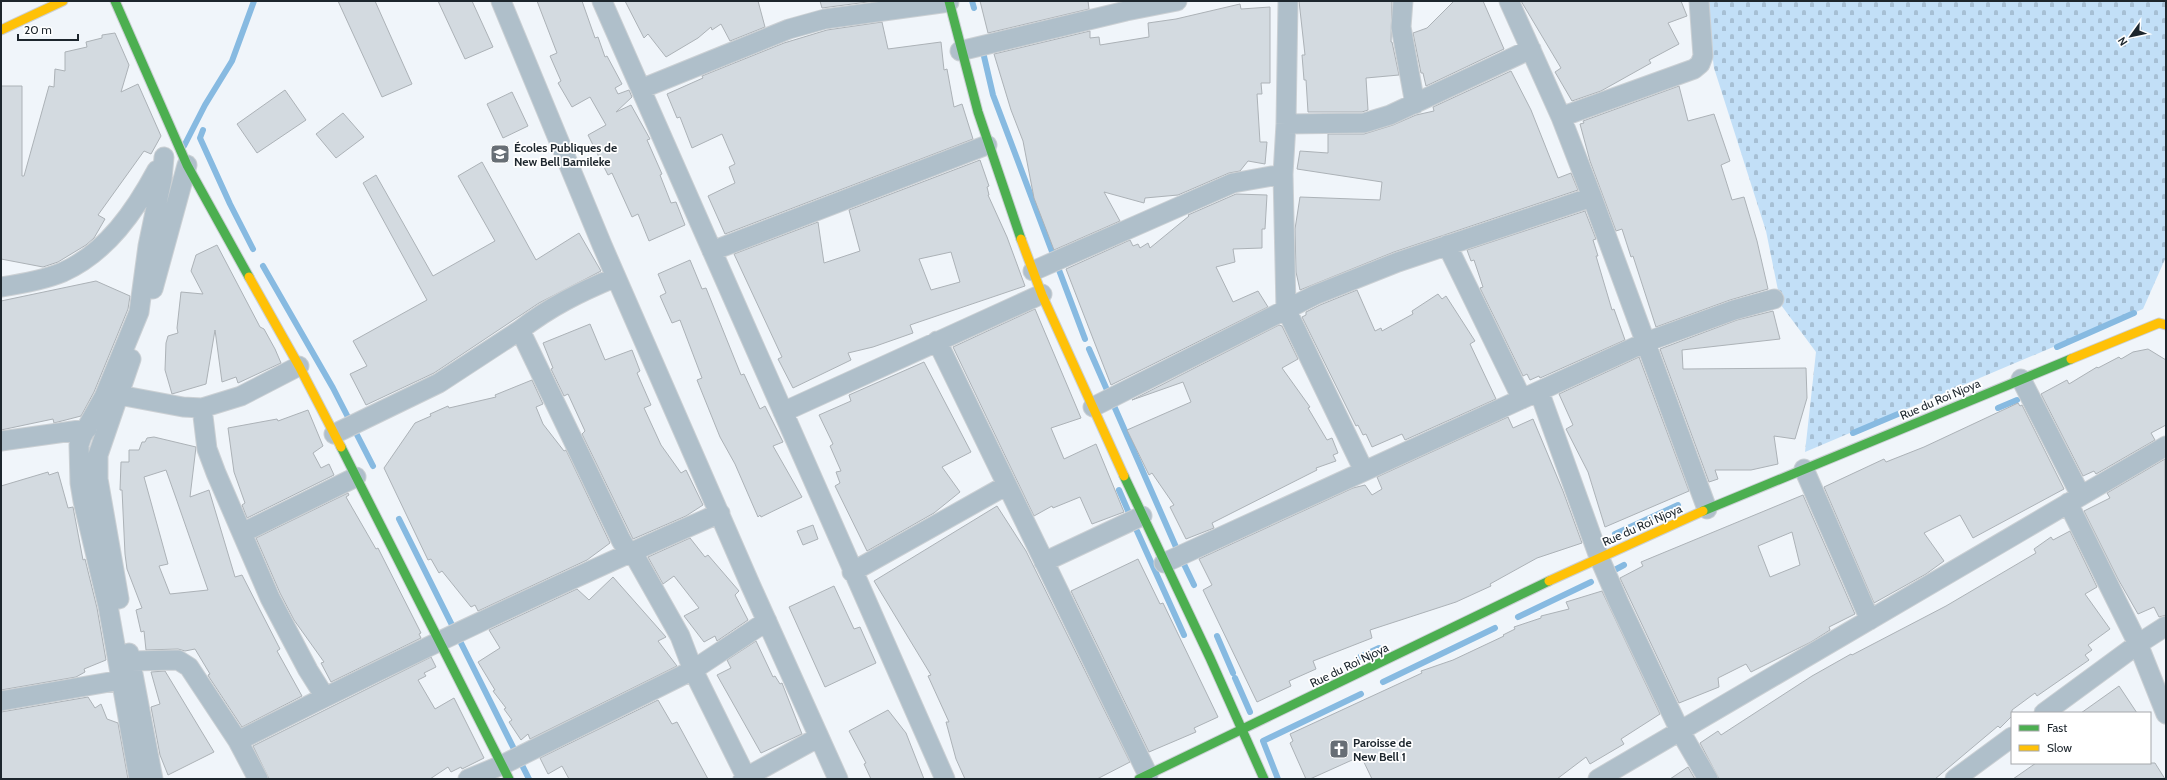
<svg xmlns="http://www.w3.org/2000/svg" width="2167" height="780" font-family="Cabin,sans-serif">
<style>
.cemetery{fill:url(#cemetery-stones)}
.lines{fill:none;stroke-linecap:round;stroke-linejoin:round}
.stream{stroke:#87bae1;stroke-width:6}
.building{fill:#d3dae0;stroke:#acb2b7;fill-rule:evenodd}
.street-casing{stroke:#cbd0d4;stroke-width:21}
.fast-casing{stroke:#cbd0d4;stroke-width:11}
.slow-casing{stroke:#cbd0d4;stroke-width:11}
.street{stroke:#afbfca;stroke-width:19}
.fast{stroke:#4caf50;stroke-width:9}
.slow{stroke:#ffc107;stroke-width:9}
.labels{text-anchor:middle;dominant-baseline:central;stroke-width:3.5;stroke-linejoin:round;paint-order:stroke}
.poi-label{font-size:12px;font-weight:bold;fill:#1d262d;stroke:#fff;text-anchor:start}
.street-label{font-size:12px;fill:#1d262d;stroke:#fff}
</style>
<defs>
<pattern id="cemetery-stones" width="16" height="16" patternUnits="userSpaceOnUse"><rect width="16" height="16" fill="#c2dff7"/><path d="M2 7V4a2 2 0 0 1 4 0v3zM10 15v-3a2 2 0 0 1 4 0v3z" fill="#a6bfd4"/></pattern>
</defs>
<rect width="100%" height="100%" fill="#f0f5fa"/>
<path class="cemetery" d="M1706,1H2166V257L2143,309L1805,452L1816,352L1781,305L1766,231L1714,68Z"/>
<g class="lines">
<path class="stream" d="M972,1L974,8
M983,52L993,95L1085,339
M203,130L200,138L230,204L253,249
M184,146L205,105L232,61L254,1
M263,266L333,388L373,466
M2057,347L2134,313
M1089,349L1176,547
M1998,408L2017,400
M1853,433L1898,414
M1119,490L1129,513
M399,519L529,779
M1137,531L1184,635
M1615,534L1678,505
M1181,558L1194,585
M1607,574L1624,565
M1518,617L1591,582
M1217,636L1233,673
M1360,657L1379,648
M1235,678L1250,712
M1383,682L1495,628
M1278,779L1263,741L1361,694"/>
</g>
<path class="building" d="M338,1H375L412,84L382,97Z
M438,1H472L493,47L465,59Z
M537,1H582L595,38L598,37L605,57L607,56L622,84L615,88L618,94L629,90L632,97L616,112L631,105L650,139L647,140L662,174L660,175L671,203L676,202L685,225L649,241L638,214L632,217L612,173L608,175L588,135L606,125L590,97L572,107L558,83L561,81L550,56L557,53Z
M625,1H758L765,27L730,41L721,24L712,30L711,27L698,38L666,57L648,34L644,38Z
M820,1H875L822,8Z
M980,1H1088L1089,9L988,33Z
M1299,1H1392L1391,42H1392L1399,75L1366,78L1368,110L1362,112H1308L1306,80H1304L1302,55H1305Z
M1454,1H1483L1504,49L1426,86L1423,73H1421L1413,33L1427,28Z
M1521,1H1681L1687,16L1668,23L1679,44L1649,60L1651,63L1601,91L1572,101L1555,72L1561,68Z
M1240,4L1241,9L1270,7V83H1261L1262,94H1257L1260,142H1267L1265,164L1248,161L1240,171L1229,173L1178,195L1145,198L1144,203L1104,192L1120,221L1054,250L1034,198L1023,141L1011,110L994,54L1090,31V38L1099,37L1100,45L1149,37L1148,23L1176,19Z
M882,22L888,49L941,42L944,70L947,69L954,107L962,104L973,139L725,234L708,196L735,183L729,167L735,164L722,134L692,148L680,117L677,118L667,94L703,78L702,76L784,43L827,30Z
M115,33L129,65L121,92L138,84L161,136L151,154L144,151L98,215L105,219L94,238L86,245L58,262L43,267L1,259V86H22V176H24L49,86L54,87L55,69L65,71V52L87,47L86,42L102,38V35Z
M1511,71L1531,110L1558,178L1571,173L1578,190L1394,252L1300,290L1296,272L1295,229L1300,197L1380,200L1382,182L1297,169L1300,151L1328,153V134H1364L1393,125L1416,115L1434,111L1433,107Z
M1679,86L1688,121L1714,114L1730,161L1721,165L1732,200L1744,197L1757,241L1768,289L1730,300L1656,327L1633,256L1631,257L1622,229L1616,231L1590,161L1580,124L1584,123L1583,121Z
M285,90L306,120L257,153L237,124Z
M512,92L528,126L503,138L487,104Z
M343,113L364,137L336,158L316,134Z
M980,160L989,186L987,187L989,195H988L1007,237L1025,286L910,325L913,333L873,347L848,353L851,360L793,388L778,359L782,357L734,254L818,222L824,263L860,251L849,210ZM951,252L960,282L931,290L919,259Z
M482,162L536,260L579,233L601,271L539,303L434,373L366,405L350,374L367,366L353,341L427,300L363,183L376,175L433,276L495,241L458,176Z
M1236,194L1267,195L1265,229H1262V248L1233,249L1235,262L1216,267L1233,302L1258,291L1268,307L1111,385L1066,269L1130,240L1133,246L1138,244L1140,248L1148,243L1150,248L1189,216L1188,215Z
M1585,211L1596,239L1593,240L1598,256H1596L1612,310L1614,309L1625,340L1540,378L1539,376L1530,380L1527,374L1523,376L1480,288L1483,287L1474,260L1471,261L1467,250Z
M217,245L260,327L264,329L275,349L281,363L238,383L236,377L222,382L215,330L206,384L172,394L165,370L166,343L168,336L178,333L177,328L181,292L203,294L191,271L196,255Z
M690,260L702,289L706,288L741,375L744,374L760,409L765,406L783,442L773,446L802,497L761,517L760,515L758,517L735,464L720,437L697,380L702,378L680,320L672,323L660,296L666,293L658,274Z
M96,281L130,296L128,309L94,392L81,416L54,423L53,419L1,430V301Z
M1357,290L1375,331L1381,328L1382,331L1413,314L1412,311L1438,294L1442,299L1446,296L1475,341L1470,344L1496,399L1405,440L1402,434L1372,447L1366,434L1363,435L1358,425L1356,426L1302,317L1306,315V312L1320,305Z
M1035,309L1081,418L1051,428L1064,459L1096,444L1124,512L1092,524L1080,497L1053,508L1052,506L1034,516L953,347Z
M1773,311L1780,339L1682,350L1683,369L1806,368L1807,398L1795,439L1774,436L1778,464L1751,470H1715L1718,479L1709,482L1660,349L1737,320Z
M590,324L605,360L632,350L640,371L637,373L651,405L644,408L661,445L681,473L686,470L703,505L686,516L633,539L582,434L585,431L568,394L564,396L551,369L553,368L543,343Z
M1279,325L1282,326L1298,359L1282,368L1310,407L1308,408L1327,440L1332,438L1338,453L1333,455L1336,461L1316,468L1317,470L1212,523L1214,528L1186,539L1170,507L1174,505L1152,473L1149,475L1127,430L1191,402L1183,382L1132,400Z
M2148,349L2166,360V425L2151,433L2155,440L2096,474L2094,471L2083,476L2041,394L2067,380L2069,384L2097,367L2098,368L2119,357L2121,359L2133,352Z
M1639,357L1689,491L1605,527L1588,472L1566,429L1573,425L1559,394Z
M924,362L971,452L942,467L960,492L934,513L867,551L835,486L840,483L836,472L841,471L830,446L833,444L819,415L851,401L849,395Z
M532,380L543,404L536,407L543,424L564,451L566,450L610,543L587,560L478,611L475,605L471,607L442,571L439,573L431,559L428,560L384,468L415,423L431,416L430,414L448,406L449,408L496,397L495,395Z
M2018,403L2020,406L2022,405L2064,489L1973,538L1960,515L1924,533L1944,561L1926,574L1874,603L1824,487L1884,459L1886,462L1924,447Z
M308,410L323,446L313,453L321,468L329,464L334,475L247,518L242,505L245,503L234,472L228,428L277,419L278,421Z
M1508,417L1513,428L1533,419L1563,491L1582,543L1537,558L1490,584L1491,586L1456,602L1370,630L1372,638L1313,661L1316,669L1289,681L1291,686L1257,702L1203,590L1212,585L1199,559L1353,488L1365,485L1372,495L1382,489L1377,477Z
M154,437L196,447L190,497L209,490L235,577L242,575L280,649L277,651L302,696L242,727L209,677L208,675L210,674L195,649L185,651L178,649L146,650L144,631L141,632L136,610L142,608L127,569L125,554L122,490H120L121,462H129V450H139L142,442H145L147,438ZM166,470L177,501L208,590L170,594L159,566L168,564L144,477Z
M2165,459L2166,615L2159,617L2154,607L2138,614L2118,579L2084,511L2110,498L2107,493Z
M48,472L49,475L58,472L68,508L73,507L83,560L85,559L97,608L106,660L84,669L85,672L76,677L1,690V486Z
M348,493L349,495L346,497L376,549L378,548L421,633L419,634L421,638L331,682L321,663L324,662L294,620L280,593L256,538Z
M1803,495L1855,614L1829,627L1830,630L1811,642L1751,672L1746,664L1718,678L1719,687L1679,703L1620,578L1643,566L1641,562ZM1792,532L1800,565L1770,577L1758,546Z
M997,506L1026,551L1130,762L1097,779H965L956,759L946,722H949L928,676L931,675L874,581Z
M813,525L818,539L803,545L797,531Z
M2070,531L2097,587L2085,594L2110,629L2088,645L2092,650L2085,655L2089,660L2037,696L2035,693L2012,710V716L2000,728L1998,726L1935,779H1719L1700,743L1718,731L1721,735L1812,676L1851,654L1852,655L1946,606L2036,553L2034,549L2051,537L2053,540Z
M690,538L705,557L708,555L739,591L735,595L748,620L717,641L715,636L704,642L684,616L699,608L674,576L663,584L648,557Z
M1138,559L1160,604L1163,603L1218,717L1194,728L1196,732L1149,752L1071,591Z
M613,577L666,637L658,641L677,666L530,739L528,734L521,740L509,722L512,720L504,709L506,708L493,691L495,690L478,662L500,648L489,630L577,589L589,600Z
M834,586L854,629L860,627L876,663L825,687L789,607Z
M1602,591L1660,714L1621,739L1624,744L1590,764L1586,757L1557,779H1372L1361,756L1310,779H1306L1290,743L1293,741L1290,734L1422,673L1421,671L1453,660L1504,636L1503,635L1515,629L1514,627L1541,618V616L1569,609L1566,602Z
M756,641L773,677L775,676L780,684L782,683L802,734L761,753L717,675L731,668L727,660Z
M431,657L436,667L424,673L426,676L418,680L435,709L454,698L484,758L462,769L461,767L451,772L448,767L430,779H269L253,746Z
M165,671L214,752L168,775L160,755L151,707L160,704L151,672Z
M2119,686L2137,713H2081Z
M88,697L95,708L101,704L107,719L118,723L128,779H1V712Z
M658,700L672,724L677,722L708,779H569L562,766L548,774L540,758Z
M888,710L906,733L924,779H871L864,764L866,763L849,731Z
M2036,763H2155L2165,779H2013Z
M1688,767L1695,779H1670Z"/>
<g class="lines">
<g class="street-casing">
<path id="street" d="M501,1L602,245L750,584L838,779
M602,1L945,779
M1288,1L1286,124L1283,174L1286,309L1364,471
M1403,1L1401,27L1415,104
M1509,1L1561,117L1592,197L1707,509
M960,51L1126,11L1177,1
M641,89L789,29L825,19L949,2
M1561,117L1694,69L1700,64L1703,56L1699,1
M1286,124L1364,123L1390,115L1531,49
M1447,245L1522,399
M712,251L987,145
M1033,271L1233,183L1283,174
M616,277C580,292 551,306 520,330L621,540L627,550L632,551L680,636L693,670L747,779
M1,287C21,284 44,280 63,272C107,252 135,211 157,170
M153,289L187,165
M937,341L1148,775
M2021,379L2081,496
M1539,391L1599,557L1619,603L1680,731L1708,779
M119,395L183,407L202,408L241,396L299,366
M1093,407L1315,295L1398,262L1592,197
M202,408L207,449L216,473L270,598L308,670L325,697
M783,412L1042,294
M334,434L439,383L520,330
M1,441L87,429
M1804,469L1870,620
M2068,503L2138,644L2166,714
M242,533L356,477
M1044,562L1142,516
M1164,563L1646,342L1734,310L1774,299
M852,572L1007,485
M119,599L98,479V455L131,359
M129,653L153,779
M131,661L178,660L189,667L238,741L258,779
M1,701L121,680
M2044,713L2138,644L2166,626
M238,741C397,660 557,584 720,513
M139,779L108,606L83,501L80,483L79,445L82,436L104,397L139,312L148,246L162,179L164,157
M468,779L502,765L693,670L767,621
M743,779L819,737
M1598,779L2166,446
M1955,779L2012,737"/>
</g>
<g class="fast-casing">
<path id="fast" d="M115,1L187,165L249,277
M949,1L978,112L1021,239
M341,447L509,779
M1124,476L1210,658L1264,779
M1703,511L2071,359
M1139,779L1549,581"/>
</g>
<g class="slow-casing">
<path id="slow" d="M1,30L63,1
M1021,239L1042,295L1124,476
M249,277L299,366L341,447
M2071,359L2159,323L2166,325
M1549,581L1703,511"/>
</g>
<use href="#street" class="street"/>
<use href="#fast" class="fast"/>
<use href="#slow" class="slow"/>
</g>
<defs>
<g id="school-square" transform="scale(1)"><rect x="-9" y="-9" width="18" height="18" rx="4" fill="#676e75" stroke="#fff"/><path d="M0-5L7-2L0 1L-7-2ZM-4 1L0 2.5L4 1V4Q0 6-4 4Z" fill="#fff"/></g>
<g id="church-square" transform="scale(1)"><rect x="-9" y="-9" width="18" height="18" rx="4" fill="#676e75" stroke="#fff"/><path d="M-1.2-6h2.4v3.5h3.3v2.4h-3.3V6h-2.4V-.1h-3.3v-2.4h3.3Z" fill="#fff"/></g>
</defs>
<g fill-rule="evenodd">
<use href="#school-square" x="500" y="154"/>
<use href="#church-square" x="1339" y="749"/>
</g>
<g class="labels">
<g class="poi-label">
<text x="514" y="147">Écoles Publiques de<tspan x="514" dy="14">New Bell Bamileke</tspan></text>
<text x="1353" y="742">Paroisse de<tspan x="1353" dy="14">New Bell 1</tspan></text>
</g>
<g class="street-label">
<text transform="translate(1940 399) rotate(-23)">Rue du Roi Njoya</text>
<text transform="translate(1642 525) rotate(-24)">Rue du Roi Njoya</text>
<text transform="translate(1349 665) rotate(-26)">Rue du Roi Njoya</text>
</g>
</g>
<rect width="2167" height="780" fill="none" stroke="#1d262d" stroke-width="4"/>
<rect x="2011" y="712" width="140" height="52" fill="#ffffff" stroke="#a5a8ab"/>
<rect x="2019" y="725" width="20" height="6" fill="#4caf50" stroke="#a5a8ab"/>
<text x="2047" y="732" font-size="12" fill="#1d262d">Fast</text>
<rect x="2019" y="745" width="20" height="6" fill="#ffc107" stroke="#a5a8ab"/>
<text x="2047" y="752" font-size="12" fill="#1d262d">Slow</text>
<g transform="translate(2131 36) rotate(237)" stroke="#ffffff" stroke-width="3" paint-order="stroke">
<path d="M0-3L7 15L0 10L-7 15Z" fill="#1d262d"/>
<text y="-6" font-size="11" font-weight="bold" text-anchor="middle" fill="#1d262d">N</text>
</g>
<path d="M18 34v6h60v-6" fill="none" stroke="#1d262d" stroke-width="2"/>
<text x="24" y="34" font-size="12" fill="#1d262d" stroke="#ffffff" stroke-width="3" paint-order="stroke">20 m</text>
</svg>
